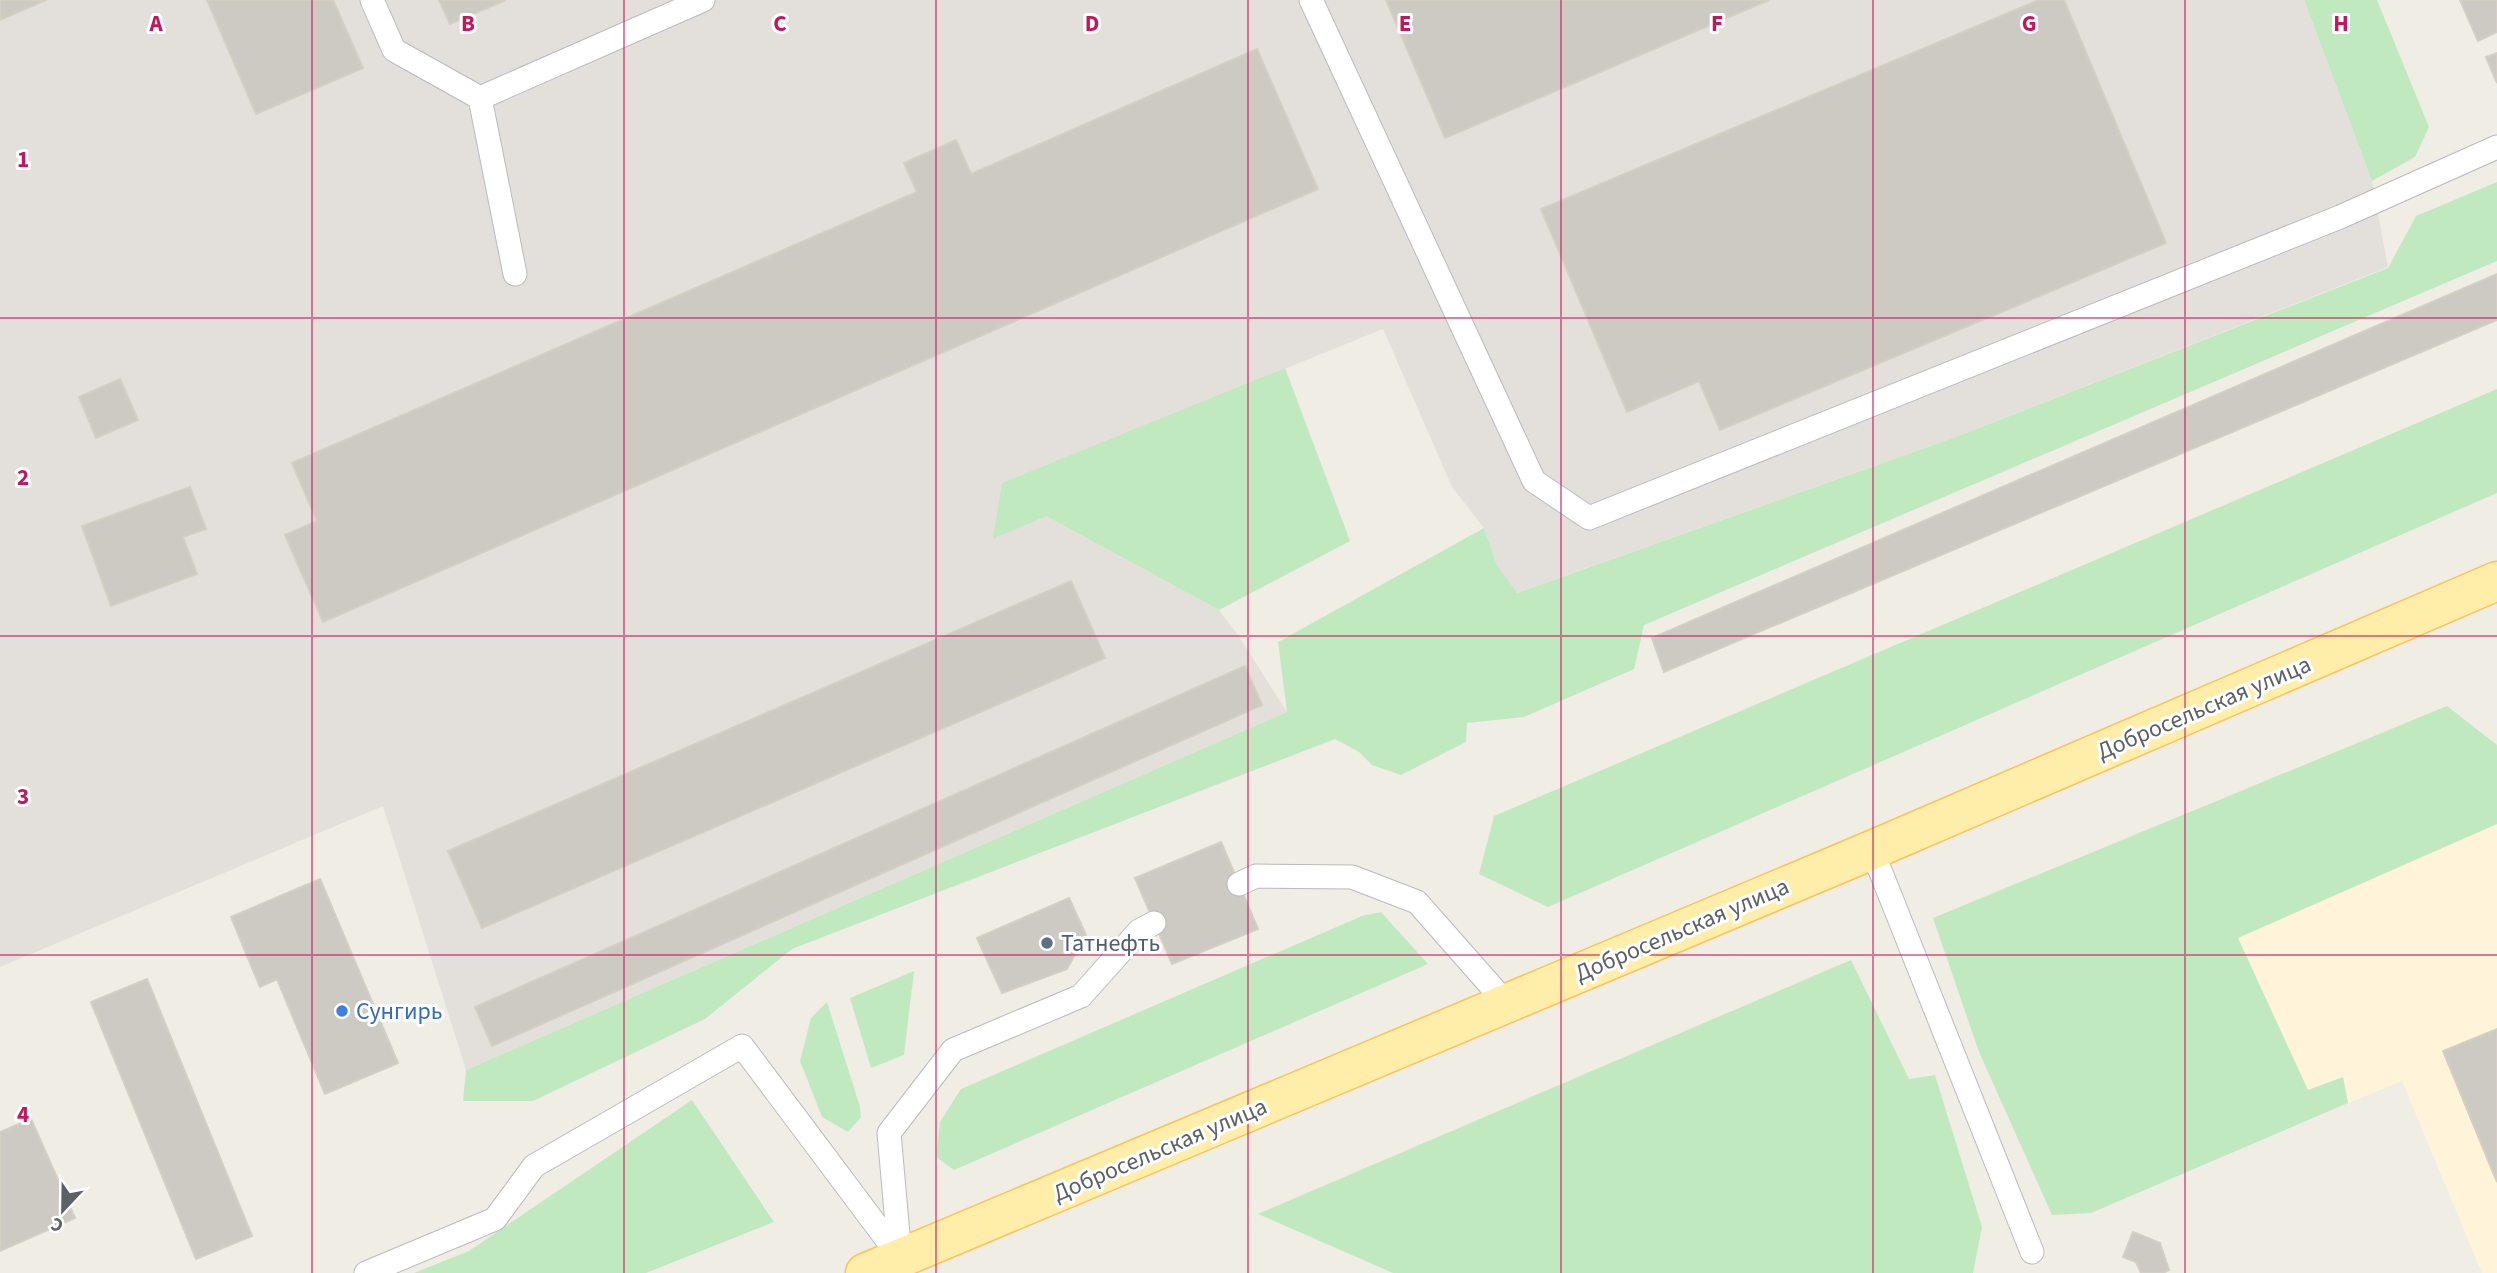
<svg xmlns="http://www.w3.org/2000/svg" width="2497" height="1273" font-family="'Source Sans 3',sans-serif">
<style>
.commercial{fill:#fff4da}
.industrial{fill:#e3e0dc}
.green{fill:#c1e9bf}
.building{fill:#cdc9c3;stroke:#d5cec2;stroke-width:2}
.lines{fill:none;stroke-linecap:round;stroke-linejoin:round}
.service-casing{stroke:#b7bbbf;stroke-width:25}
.primary-casing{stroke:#fac353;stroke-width:41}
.service{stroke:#fff;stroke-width:23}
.primary{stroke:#ffedaa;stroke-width:38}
.grid{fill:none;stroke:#c2185b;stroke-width:2;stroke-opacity:0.55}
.service-dot{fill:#5c6f8a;stroke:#fff;stroke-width:2.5}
.shop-dot{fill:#3f7fe0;stroke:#fff;stroke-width:2.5}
.labels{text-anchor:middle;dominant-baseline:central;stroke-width:6;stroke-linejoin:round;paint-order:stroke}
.street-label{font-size:24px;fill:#5c6166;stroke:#fff}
.service-label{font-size:24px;fill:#4e5e75;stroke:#fff;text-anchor:start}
.shop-label{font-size:24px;fill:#366cbe;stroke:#fff;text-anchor:start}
.grid-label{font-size:23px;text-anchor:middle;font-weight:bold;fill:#c2185b;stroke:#fff;stroke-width:6;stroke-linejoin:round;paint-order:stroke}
</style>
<rect width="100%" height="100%" fill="#f0ede4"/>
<path class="commercial" d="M2497,824V1273H2482L2402,1081L2348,1103L2343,1077L2308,1090L2238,938Z"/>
<path class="industrial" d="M0,0H2304L2372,181L2388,267L1956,437L1516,593L1497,565L1484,528L1452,487L1383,329L1003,483L1046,516L1219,610L1240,638L1287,712L466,1070L383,806L0,967Z"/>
<path class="green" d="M2304,0H2377L2429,127L2415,157L2372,181Z
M2497,182V261L1644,625L1634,669L1524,717L1467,723L1466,742L1401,775L1372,765L1359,752L1335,739L792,949L705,1019L533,1101H463L466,1070L1287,712L1278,642L1484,528L1497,565L1517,593L1956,437L2388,268L2416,216Z
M1285,368L1350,541L1219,610L1046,516L993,539L1002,483Z
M2497,389V493L1548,907L1479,874L1494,816Z
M2447,706L2497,745V824L2238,938L2308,1090L2343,1077L2348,1103L2091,1213L2052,1215L1979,1052L1933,918Z
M1381,912L1428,964L954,1170L936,1157L940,1122L961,1089L1362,916Z
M1851,960L1909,1079L1935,1075L1982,1227L1973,1273H1393L1258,1214Z
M914,971L904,1055L871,1068L850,998Z
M827,1002L860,1107L861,1117L848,1132L822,1117L800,1061L811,1018Z
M692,1100L774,1222L646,1273H414L469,1251Z"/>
<path class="building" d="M0,0H46L0,20Z
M207,0H333L363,68L256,114Z
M439,0H506L450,24Z
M1386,0H1769L1445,138Z
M2039,0H2064L2166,243L1720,430L1699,381L1627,412L1541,209Z
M2460,0H2497V32L2478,41Z
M1257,49L1318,189L323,622L285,535L317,521L292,463L917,192L904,163L956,140L971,174Z
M2497,53V83L2486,57Z
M2497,274V320L1664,672L1652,638Z
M120,379L138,420L96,438L79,397Z
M190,487L206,529L183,537L197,574L111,606L82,526Z
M1071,581L1105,658L482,928L448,851Z
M1245,666L1262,705L492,1046L475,1007Z
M1221,842L1258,929L1172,964L1135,878Z
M320,879L398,1063L325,1094L277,979L260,987L231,917Z
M1069,898L1086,935L1067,969L1002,993L977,938Z
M147,979L252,1236L196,1259L91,1002Z
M2497,1029V1182L2443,1051Z
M31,1119L75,1218L0,1251V1132Z
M2133,1232L2160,1243L2169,1270L2163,1273H2141L2136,1262L2123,1257Z"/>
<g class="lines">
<g class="service-casing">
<path id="service" d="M372,0L394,50L480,98
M1311,0L1534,481L1589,518L2340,217L2497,147
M515,274L480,98L703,0
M1872,850L2032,1252
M1239,884L1256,876L1352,877L1417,902L1507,1004
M900,1257L889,1133L953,1050L1081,996L1139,931L1154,923
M366,1273L495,1219L534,1166L742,1046L900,1257"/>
</g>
<g class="primary-casing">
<path id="primary" d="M865,1273L1872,850L2497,581"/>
</g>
<use href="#service" class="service"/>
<use href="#primary" class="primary"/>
</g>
<path class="grid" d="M312,0V1273M624,0V1273M936,0V1273M1248,0V1273M1561,0V1273M1873,0V1273M2185,0V1273M0,318H2497M0,636H2497M0,955H2497"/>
<circle class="service-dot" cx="1047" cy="943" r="7"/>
<circle class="shop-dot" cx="342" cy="1011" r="7"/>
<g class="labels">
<g class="street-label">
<text transform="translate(2204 708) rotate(-23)">Добросельская улица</text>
<text transform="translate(1682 930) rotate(-23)">Добросельская улица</text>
<text transform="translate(1160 1150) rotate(-23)">Добросельская улица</text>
</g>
<g class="service-label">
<text x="1061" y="943">Татнефть</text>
</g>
<g class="shop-label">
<text x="356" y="1011">Сунгирь</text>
</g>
</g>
<g class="grid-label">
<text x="156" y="31">A</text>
<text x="468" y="31">B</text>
<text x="780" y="31">C</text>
<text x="1092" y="31">D</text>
<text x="1405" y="31">E</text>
<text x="1717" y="31">F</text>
<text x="2029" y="31">G</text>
<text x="2341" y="31">H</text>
<text x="23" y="167">1</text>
<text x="23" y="485">2</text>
<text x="23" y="804">3</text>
<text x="23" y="1122">4</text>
</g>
<g transform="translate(63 1210) rotate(202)" stroke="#ffffff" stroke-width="5" paint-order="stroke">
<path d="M0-5L12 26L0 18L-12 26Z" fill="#5c6166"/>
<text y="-10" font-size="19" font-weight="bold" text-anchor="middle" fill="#5c6166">С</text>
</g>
</svg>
